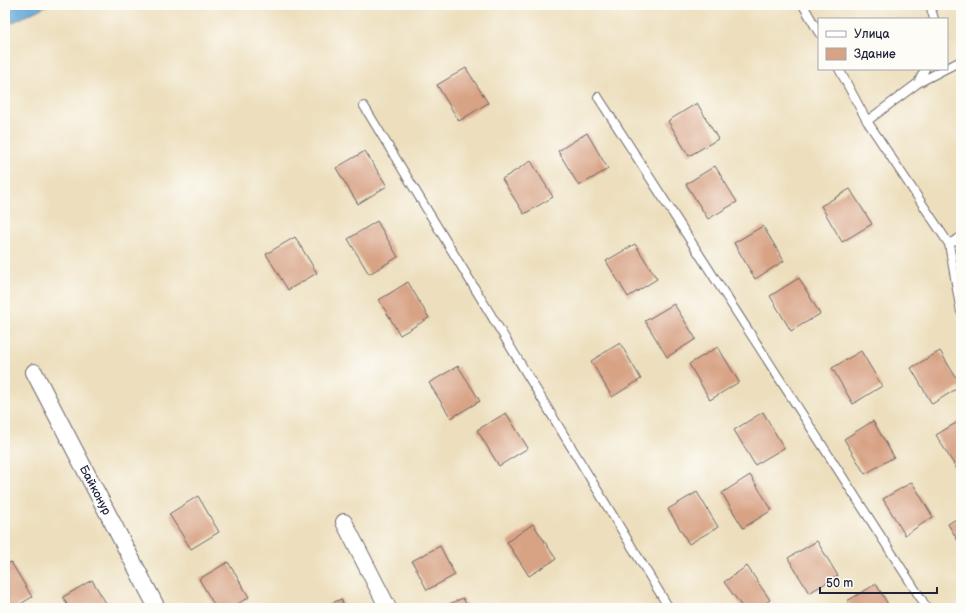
<svg xmlns="http://www.w3.org/2000/svg" width="966" height="613" font-family="'Balsamiq Sans',sans-serif">
<style>
.water{fill:#5ea6d5;stroke:#406488}
.building{fill:#d8a385}
.lines{fill:none;stroke-linecap:round;stroke-linejoin:round}
.service-casing{stroke:#696468;stroke-width:10}
.minor-casing{stroke:#696468;stroke-width:18}
.service{stroke:#fff;stroke-width:8}
.minor{stroke:#fff;stroke-width:16}
.labels{text-anchor:middle;dominant-baseline:central;stroke-width:4;stroke-linejoin:round;paint-order:stroke}
.street-label{font-size:12px;fill:#22223b;stroke:#fdfcf7}
</style>
<rect width="100%" height="100%" fill="#fdfcf7"/>
<filter id="ink" filterUnits="userSpaceOnUse"><feTurbulence type="fractalNoise" baseFrequency=".025" numOctaves="2"/><feDisplacementMap in="SourceGraphic" scale="8" xChannelSelector="R" yChannelSelector="G"/><feConvolveMatrix kernelMatrix="1 2 1 2 8 2 1 2 1" color-interpolation-filters="sRGB"/></filter>
<filter id="wash" filterUnits="userSpaceOnUse"><feTurbulence type="fractalNoise" baseFrequency=".012" numOctaves="4" result="noise"/><feDisplacementMap in="SourceGraphic" scale="16" xChannelSelector="R" yChannelSelector="G"/><feGaussianBlur stdDeviation="0.9" result="paint"/><feColorMatrix in="noise" values="0 0 0 0 0 0 0 0 0 0 0 0 0 0 0 0 0 1.4 0 .05"/><feComposite in="paint" operator="in"/></filter>
<g filter="url(#wash)">
<rect width="100%" height="100%" fill="#eddfbd"/>
<path class="water" d="M5,5H48L5,26Z"/>
<g id="blocks">
<path class="building" d="M466,68L488,103L459,121L437,85Z
M697,103L718,139L689,156L668,121Z
M587,133L608,169L579,186L558,151Z
M365,151L387,186L358,204L336,168Z
M531,161L553,197L524,214L502,179Z
M715,166L737,202L708,219L686,184Z
M850,189L872,224L842,242L821,206Z
M377,221L398,257L369,274L348,239Z
M763,226L784,261L755,279L734,243Z
M295,237L317,273L288,290L266,254Z
M635,244L657,279L628,297L606,261Z
M799,278L820,314L791,331L770,296Z
M408,282L429,318L400,335L379,300Z
M674,304L696,339L667,357L645,321Z
M620,343L641,379L612,397L591,361Z
M718,347L739,382L710,400L689,364Z
M861,351L882,386L853,404L832,368Z
M940,351L961,386L932,404L911,368Z
M458,366L480,401L451,418L429,383Z
M763,412L784,448L755,465L734,430Z
M506,413L528,448L499,466L477,430Z
M961,420V468L958,471L936,435Z
M873,421L894,457L865,474L844,439Z
M750,475L772,510L743,528L722,493Z
M912,482L933,517L905,535L883,499Z
M697,492L718,527L689,544L668,509Z
M198,496L219,532L191,549L169,514Z
M961,516V546L948,524Z
M533,524L556,559L529,576L507,542Z
M817,541L838,576L809,593L788,558Z
M440,546L455,575L427,590L412,561Z
M11,562L32,597L14,608H5V565Z
M228,562L249,597L231,608H216L199,579Z
M747,566L770,600L759,608H743L724,582Z
M92,580L109,608H69L63,597Z
M876,584L890,608H851L847,601Z
M463,598L468,608H440Z
M341,599L345,608H321Z"/>
</g>
</g>
<g filter="url(#ink)">
<use href="#blocks" fill-opacity="0" stroke="#696468" stroke-width="1"/>
<g class="lines">
<g class="service-casing">
<path id="service" d="M803,5L819,33
M930,5L934,19
M947,68L961,61
M839,69L867,121L949,244L961,312
M918,83L925,69
M598,97L927,608
M364,106L669,608
M867,121L918,83L945,69
M949,244L961,237"/>
</g>
<g class="minor-casing">
<g id="minor">
<path id="s1" d="M34,372L157,608"/>
<path d="M344,522L388,608"/>
</g>
</g>
<use href="#service" class="service"/>
<use href="#minor" class="minor"/>
</g>
</g>
<g class="labels">
<g class="street-label">
<text stroke="none"><textPath href="#s1" startOffset="133">Байконур</textPath></text>
</g>
</g>
<rect width="966" height="613" fill="none" stroke="#fdfcf7" stroke-width="20"/>
<rect x="818" y="18" width="130" height="52" fill="#fdfcf7" stroke="#a5a5ac"/>
<rect x="826" y="31" width="20" height="6" fill="#ffffff" stroke="#a5a5ac"/>
<text x="854" y="38" font-size="12" fill="#22223b">Улица</text>
<rect x="826" y="48" width="20" height="12" fill="#d8a385" stroke="#a5a5ac"/>
<text x="854" y="58" font-size="12" fill="#22223b">Здание</text>
<path d="M820 587v6h117v-6" fill="none" stroke="#22223b" stroke-width="2"/>
<text x="826" y="587" font-size="12" fill="#22223b" stroke="#fdfcf7" stroke-width="3" paint-order="stroke">50 m</text>
</svg>
